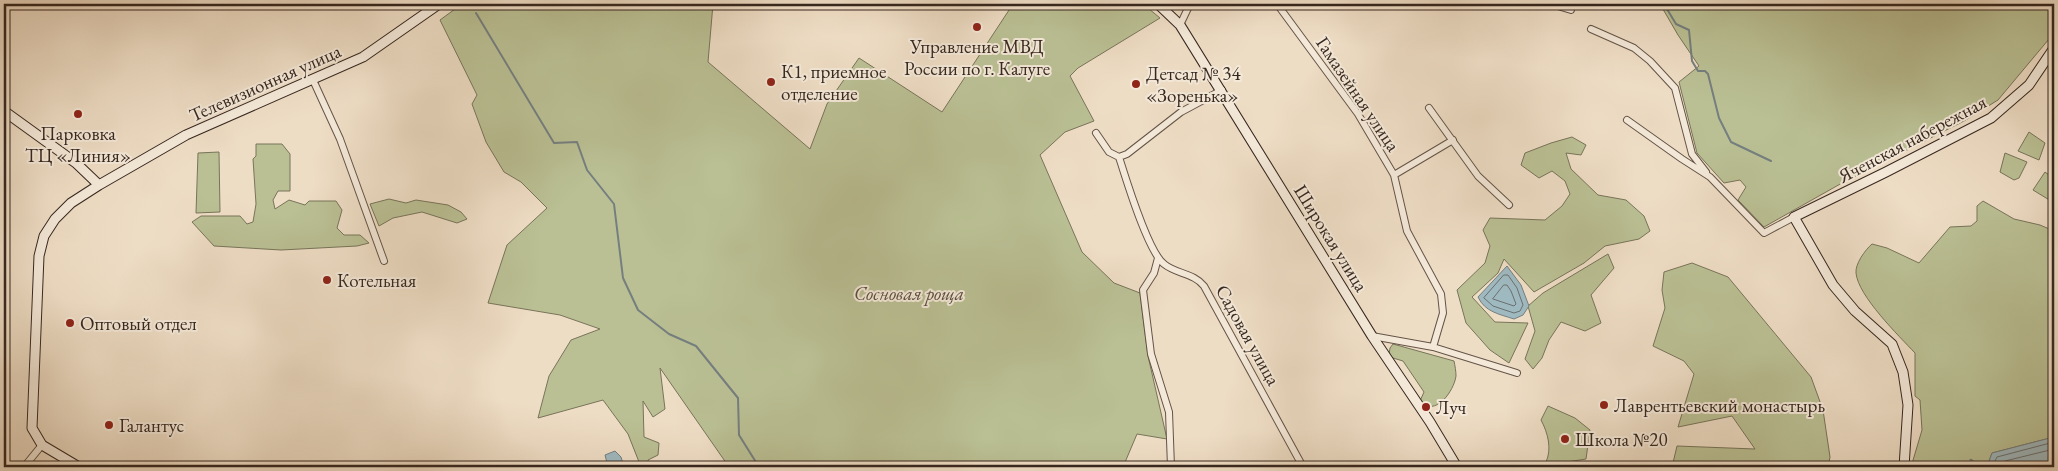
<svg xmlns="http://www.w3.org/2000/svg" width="2058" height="471" font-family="'EB Garamond',serif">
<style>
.green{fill:#bac094;stroke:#78745a}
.water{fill:#9fb9c0;stroke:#757f80}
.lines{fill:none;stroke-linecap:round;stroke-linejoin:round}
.shore{stroke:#6a7070;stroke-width:1}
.stream{stroke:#757f80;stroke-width:2}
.street-casing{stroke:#645448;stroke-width:8}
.secondary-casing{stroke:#36271f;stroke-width:11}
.street{stroke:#f4e9d9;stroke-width:6}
.secondary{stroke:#f4e9d9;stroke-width:9}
.poi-dot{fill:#8f2418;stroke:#f4e9d9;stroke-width:2}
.labels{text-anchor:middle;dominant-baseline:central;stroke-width:4;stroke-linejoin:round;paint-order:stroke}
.poi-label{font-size:19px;fill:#36271f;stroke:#f4e9d9;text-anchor:start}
.street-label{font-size:19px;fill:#36271f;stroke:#f4e9d9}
.park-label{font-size:19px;font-style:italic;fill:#574d3c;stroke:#f4e9d9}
</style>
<rect width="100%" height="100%" fill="#eeddc5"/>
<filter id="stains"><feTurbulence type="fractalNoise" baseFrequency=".004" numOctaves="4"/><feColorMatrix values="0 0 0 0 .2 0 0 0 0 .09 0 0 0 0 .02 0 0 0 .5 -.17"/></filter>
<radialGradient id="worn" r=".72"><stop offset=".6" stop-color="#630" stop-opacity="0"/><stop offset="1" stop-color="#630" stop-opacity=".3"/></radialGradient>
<path class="green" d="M462,4H713L708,62L810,149L827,104L859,58L942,112L1013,4H1143L1160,18L1078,68L1070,76L1094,121L1065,132L1040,155L1082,252L1114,283L1140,293L1148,356L1167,439L1137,434L1123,467H729L660,368L665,409L653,417L643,401L644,437L659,443L658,455L648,460L649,467H641L628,434L603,400L538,418L549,376L571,340L600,329L560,315L488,303L507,245L547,208L521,182L504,172L486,142L472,104L477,95L440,20Z
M1660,4H2054V33L1998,100L1964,121L1842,183L1764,227L1738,200L1746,187L1740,180L1724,183L1697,153L1679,82L1699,66L1678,35Z
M2029,132L2045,143L2039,160L2018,151Z
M1572,137L1586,145L1581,155L1566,153L1571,169L1598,195L1626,200L1644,216L1650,231L1639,239L1605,246L1584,263L1534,292L1504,259L1498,273L1472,297L1495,322L1528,323L1509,363L1490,350L1466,323L1457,290L1485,263L1490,246L1483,230L1490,218L1545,220L1562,206L1570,194L1565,181L1552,171L1539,178L1521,165L1525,153L1551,143Z
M256,144H282L290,154V191H278L273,200L275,209L289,200L305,205L309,201H336L342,210L337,228L344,235H360L369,243L357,246L281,250L214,246L192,222L201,216H240L247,224L253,222L256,204L253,159L256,156Z
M219,152L220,212L196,213L198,153Z
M2005,153L2027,162L2019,178L2014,180L2000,172Z
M2045,172L2054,179V197L2051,201L2033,190Z
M389,199L406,203L416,200L448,205L461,212L467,219L457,223L422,212L393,218L379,226L370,204Z
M1983,201L2014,219L2040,225L2054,231V437L1992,453L1988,464L1981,467L1971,459V467H1911L1922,430L1920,400L1915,396V353C1899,336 1858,296 1856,273C1855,264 1865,250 1872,244L1887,248L1919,263L1950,227L1971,226L1977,221V206Z
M1608,254L1614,268L1591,295L1601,323L1585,331L1561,322L1549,340L1542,358L1533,369L1525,359L1535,331L1528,306L1543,293Z
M1692,263L1728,277L1811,377L1823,410L1830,457L1828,467H1672L1677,446L1755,449L1732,416L1678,427L1694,374L1684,361L1653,346L1665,308L1662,290L1664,272Z
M1393,344L1454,361C1455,366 1456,371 1456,376C1454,391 1435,418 1420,401L1424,392L1403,361L1393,358L1389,354L1390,348Z
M1548,406L1575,418L1590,430L1586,459L1548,465L1546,462C1552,449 1548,433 1541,420Z"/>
<path class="water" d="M1507,266L1521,285L1529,306L1523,315L1514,319C1499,314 1485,312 1478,297Z
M2054,437V467H1971L1970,459L1981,467L1988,464L1992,453Z
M615,451L621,457L624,467H608L605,455Z"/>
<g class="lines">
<path class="shore" d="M1504,275H1508L1517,288L1523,305L1520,311L1514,313L1493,306L1484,298Z
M1504,285H1507L1511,291L1516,304L1514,306L1493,299Z
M1992,467L1997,457L2054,442
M1999,467L2001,462L2054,449"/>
<path class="stream" d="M1664,4L1676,24L1689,30L1692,61L1698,71H1705L1708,74L1719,118L1731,142L1771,161
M476,13L554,143L577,142L587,170L614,204L623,278L638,310L669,334L696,346L738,398L739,435L759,467"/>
<g class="street-casing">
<path id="street" d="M1277,4L1358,114L1394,175L1407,231L1441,294L1443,313L1433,347
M1551,4L1571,10
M1180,25L1190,4
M1591,29L1634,48L1650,61L1675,88L1692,154L1706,172
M313,80L340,139L384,261
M1429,108L1478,176L1509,205
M1627,120L1682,159L1710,177L1764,233L1794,217
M1096,133L1109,152L1119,157C1126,179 1148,252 1164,264C1176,274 1194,273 1204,286L1303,467
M1119,157L1127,154L1181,112L1222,90
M1394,175L1453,140
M1158,258L1154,273L1143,290L1151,354L1169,412L1171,467
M1372,336L1433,347L1517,373
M24,467L42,445"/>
</g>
<g class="secondary-casing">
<path id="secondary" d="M1158,4L1180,25L1372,336L1430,422L1457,467
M4,111L76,163L99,185
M79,467L42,445L32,428L39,256L44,236L55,219L71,203L99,185L186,135L363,57L439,4
M1904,467L1908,405L1903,372L1892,344L1855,311L1833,285L1794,217L1886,172L1991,118L2029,85L2054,48"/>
</g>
<use href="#street" class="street"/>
<use href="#secondary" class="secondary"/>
</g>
<g class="poi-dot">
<circle cx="977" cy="27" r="5"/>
<circle cx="771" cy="82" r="5"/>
<circle cx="1136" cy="84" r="5"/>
<circle cx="78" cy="114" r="5"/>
<circle cx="327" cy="280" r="5"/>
<circle cx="70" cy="323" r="5"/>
<circle cx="1604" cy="405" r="5"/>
<circle cx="1426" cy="407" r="5"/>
<circle cx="109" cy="425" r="5"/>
<circle cx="1565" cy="439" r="5"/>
</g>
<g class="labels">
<g class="poi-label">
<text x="977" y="46" text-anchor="middle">Управление МВД<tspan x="977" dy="22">России по г. Калуге</tspan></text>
<text x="781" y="71">К1, приемное<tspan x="781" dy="22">отделение</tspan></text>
<text x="1146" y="73">Детсад № 34<tspan x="1146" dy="22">«Зоренька»</tspan></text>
<text x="78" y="133" text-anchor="middle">Парковка<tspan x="78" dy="22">ТЦ «Линия»</tspan></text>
<text x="337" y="280">Котельная</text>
<text x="80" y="323">Оптовый отдел</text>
<text x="1614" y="405">Лаврентьевский монастырь</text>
<text x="1436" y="407">Луч</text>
<text x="119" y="425">Галантус</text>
<text x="1575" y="439">Школа №20</text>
</g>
<g class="street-label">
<text transform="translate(265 83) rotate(-24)">Телевизионная улица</text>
<text transform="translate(1358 94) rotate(56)">Гамазейная улица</text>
<text transform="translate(1912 139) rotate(-28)">Яченская набережная</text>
<text transform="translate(1331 238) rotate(58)">Широкая улица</text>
<text transform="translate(1248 335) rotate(61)">Садовая улица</text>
</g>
<g class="park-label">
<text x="909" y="293">Сосновая роща</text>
</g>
</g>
<rect width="2058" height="471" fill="none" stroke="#eeddc5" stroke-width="20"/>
<rect x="5" y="5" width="2048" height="461" fill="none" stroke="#36271f" stroke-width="2.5"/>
<rect x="10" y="10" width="2038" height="451" fill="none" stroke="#36271f"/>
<rect width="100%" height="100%" filter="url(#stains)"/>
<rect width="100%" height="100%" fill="url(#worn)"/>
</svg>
